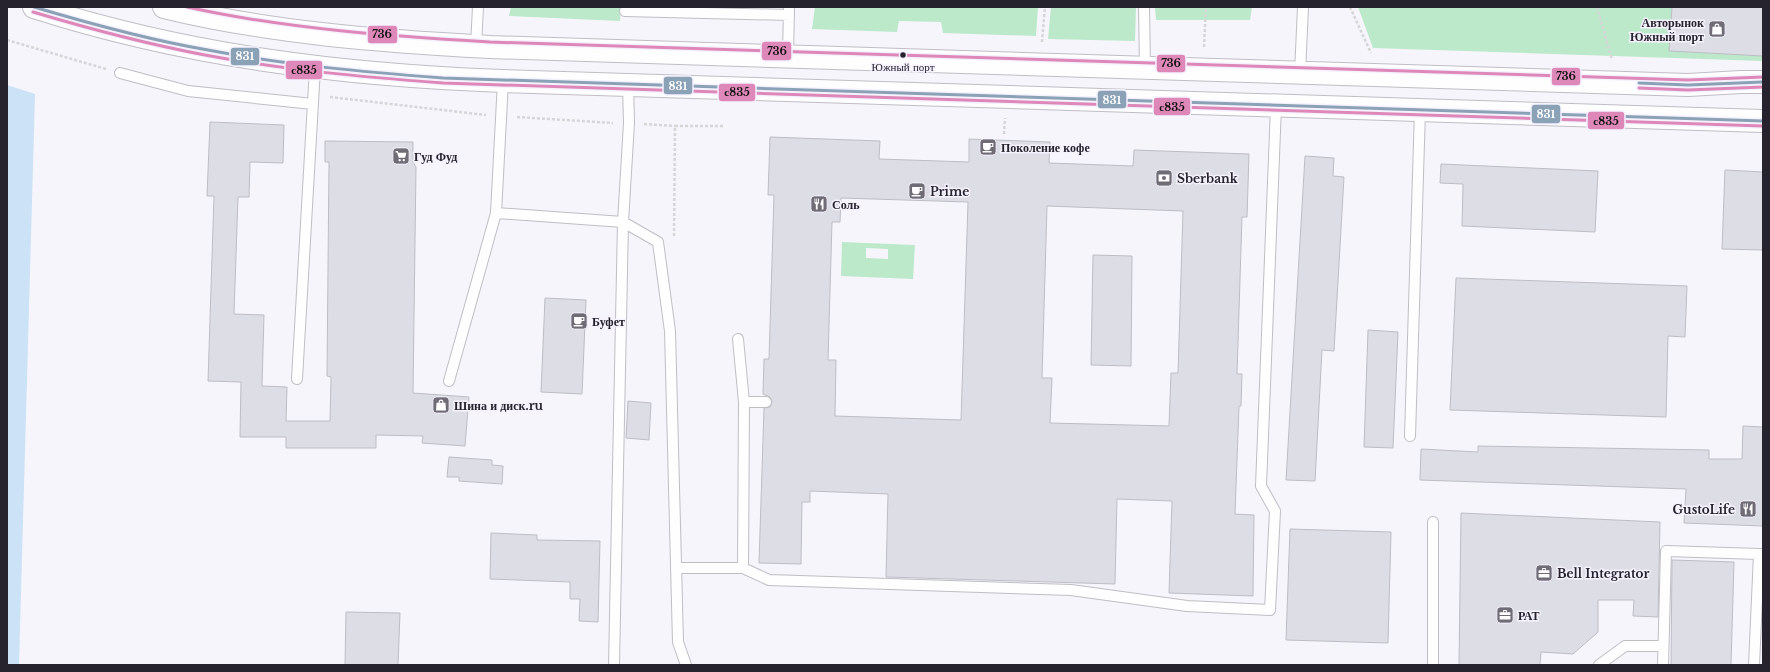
<svg xmlns="http://www.w3.org/2000/svg" width="1770" height="672" font-family="'Libre Baskerville',serif">
<style>
.green{fill:#bce9ca;fill-rule:evenodd}
.water{fill:#cce2f7}
.building{fill:#dddde5;stroke:#bdbdc5;fill-rule:evenodd}
.lines{fill:none;stroke-linecap:round;stroke-linejoin:round}
.service-casing{stroke:#c0bdc5;stroke-width:12}
.secondary-casing{stroke:#c0bdc5;stroke-width:24}
.path{stroke:#d6d6d7;stroke-width:2.5;stroke-dasharray:3 2;stroke-linecap:butt}
.service{stroke:#fefefe;stroke-width:10}
.secondary{stroke:#fefefe;stroke-width:22}
.bus-1-casing{stroke:#f5f2fe;stroke-width:6}
.bus-2-casing{stroke:#f5f2fe;stroke-width:6}
.bus-3-casing{stroke:#f5f2fe;stroke-width:6}
.bus-1{stroke:#8ba2b6;stroke-width:3}
.bus-2{stroke:#de88b9;stroke-width:3}
.bus-3{stroke:#de88b9;stroke-width:3}
.bus-dot{fill:#26232e;stroke:#f5f2fe;stroke-width:1.5}
.labels{text-anchor:middle;dominant-baseline:central;stroke-width:3;stroke-linejoin:round;paint-order:stroke}
.bus-label{font-size:11px;fill:#26232e;stroke:#f5f2fe}
.poi-label{font-size:12px;font-weight:bold;fill:#26232e;stroke:#f5f2fe;text-anchor:start}
.line-badge{stroke:#f5f2fe;stroke-width:1.5}
.badge-label{font-size:11px;text-anchor:middle;font-weight:bold;fill:#fff}
.pale-badge-label{font-size:11px;text-anchor:middle;font-weight:bold;fill:#111}
</style>
<rect width="100%" height="100%" fill="#f6f5fb"/>
<path class="green" d="M511,7H621L620,21L509,16Z
M815,7H1038L1036,36L943,33L941,22L899,21L897,32L812,29Z
M1051,7H1136L1135,41L1048,39Z
M1155,7H1252L1250,20H1156Z
M1358,7H1702L1763,34V61L1373,48Z
M842,242L915,245L913,279L841,276ZM866,248L888,249V259L866,258Z"/>
<path class="water" d="M7,85L35,94L19,665H7Z"/>
<path class="building" d="M1672,7H1763V56L1669,51Z
M210,122L284,125L283,163L250,162L249,197H238L234,314L264,315L262,386L287,387L286,421H330L331,377L327,376L329,162H325V141L413,142V162L416,167L413,393L469,397L465,446L422,443L423,436L376,435V448H286V437H240L241,382L208,381L214,196H207Z
M770,137L880,141L879,159L969,162V139L1050,142L1049,163L1133,166L1134,150L1249,154L1247,217H1242L1237,374H1242L1241,406H1239L1235,514L1254,515L1253,596L1169,593L1172,501L1117,499L1115,584L886,577L888,494L810,491V502H802L801,564L759,563L764,408L770,407L772,402L770,397L763,394L764,359H769L774,195H768ZM841,198L968,202L961,420L835,416L836,360H828L832,222H840ZM1047,206L1183,211L1178,373H1171L1169,426L1050,423L1052,378H1042Z
M1305,156L1334,158L1333,176L1344,177L1334,351L1322,350L1315,481L1286,480Z
M1441,164L1598,171L1595,232L1462,226L1463,184L1440,183Z
M1725,170L1763,172V250L1722,249Z
M1093,255L1132,256L1131,366L1091,365Z
M1456,278L1687,286L1685,337L1668,336L1666,417L1450,410Z
M545,298L586,300L582,394L541,392Z
M1368,330L1398,332L1393,448L1364,447Z
M628,401L651,403L649,440L626,438Z
M1743,426L1763,427V526L1684,523L1686,489L1420,480L1421,449L1478,452V446L1709,450V459H1742Z
M449,457L492,460V465L503,466L502,484L459,481V477H447Z
M1461,513L1660,522L1658,617L1633,616L1634,600H1598V632L1573,654L1541,652L1540,665H1459Z
M1290,529L1391,532L1388,643L1286,640Z
M491,533L537,535V540L600,541L598,622L579,621L580,599H570V582L490,579Z
M1672,560L1734,562L1731,665H1671Z
M346,612L400,613L398,665H345Z"/>
<g class="lines">
<g class="service-casing">
<path id="service" d="M1144,7L1145,68
M625,11L789,15
M476,46L478,7
M788,56L789,7
M120,73L188,91L313,104
M1300,73L1303,7
M496,213L623,222L658,242L670,331L678,642L686,665
M297,379L315,68
M449,381L496,213L503,81
M744,402H766
M1410,436L1420,110
M1433,522V665
M676,568H743L744,402L738,339
M743,568L769,580L1071,590L1187,606L1270,610L1275,511L1261,486L1276,106
M614,665L623,222L629,123L628,85
M1599,665L1625,646H1663
M1663,665L1666,551L1759,554
M1754,665L1759,554H1763"/>
</g>
<g class="secondary-casing">
<path id="secondary" d="M34,7C187,56 342,75 503,81L1763,121
M164,7C271,33 380,41 490,47L1688,85L1741,82H1763"/>
</g>
<path class="path" d="M1350,7L1371,53
M1597,7L1612,60
M7,40L106,69
M1042,42L1045,7
M1204,47L1206,7
M330,97L486,115
M517,117L613,123
M644,124L675,126
M1004,134L1005,118
M674,236L675,126H723"/>
<use href="#service" class="service"/>
<use href="#secondary" class="secondary"/>
<g class="bus-1-casing">
<path id="bus-1" d="M34,7C91,24 149,40 208,50C286,65 364,72 443,78L1763,121
M1639,83L1688,85L1763,82"/>
</g>
<g class="bus-2-casing">
<path id="bus-2" d="M33,12C90,29 147,44 205,55C284,70 363,77 443,83L1763,126
M1639,88L1688,90L1763,87"/>
</g>
<g class="bus-3-casing">
<path id="bus-3" d="M187,7C287,29 389,36 490,42L1688,80L1763,77"/>
</g>
<use href="#bus-1" class="bus-1"/>
<use href="#bus-2" class="bus-2"/>
<use href="#bus-3" class="bus-3"/>
</g>
<defs>
<g id="shop-square" transform="scale(0.9)"><rect x="-9" y="-9" width="18" height="18" rx="4" fill="#6f6c76" stroke="#f5f2fe"/><path d="M-5-2.5h2.3a2.7 3.5 0 0 1 5.4 0H5L5.5 6h-11ZM-1.5-2.5h3a1.5 2.3 0 0 0-3 0Z" fill="#fff"/></g>
<g id="cafe-square" transform="scale(0.9)"><rect x="-9" y="-9" width="18" height="18" rx="4" fill="#6f6c76" stroke="#f5f2fe"/><path d="M-5.5-4.5H6V0H3Q3 3.5 0 3.5H-2.5Q-5.5 3.5-5.5 0ZM3-3.2v2h1.7v-2ZM-6 4.5H4V6H-6Z" fill="#fff"/></g>
<g id="supermarket-square" transform="scale(0.9)"><rect x="-9" y="-9" width="18" height="18" rx="4" fill="#6f6c76" stroke="#f5f2fe"/><path d="M-6-5.5h2.5l.6 2H6L4.5 2H-2.5L-4.4-4H-6ZM-1.5 3.2a1.3 1.3 0 1 0 .1 0ZM3 3.2a1.3 1.3 0 1 0 .1 0Z" fill="#fff"/></g>
<g id="bank-square" transform="scale(0.9)"><rect x="-9" y="-9" width="18" height="18" rx="4" fill="#6f6c76" stroke="#f5f2fe"/><path d="M-6-4H6V4H-6ZM0-2.3a2.3 2.3 0 1 0 0 4.6a2.3 2.3 0 1 0 0-4.6Z" fill="#fff"/></g>
<g id="restaurant-square" transform="scale(0.9)"><rect x="-9" y="-9" width="18" height="18" rx="4" fill="#6f6c76" stroke="#f5f2fe"/><path d="M-5-6h1v4h1v-4h1v4h1v-4h1v5L-1.5 .5V6h-2V.5L-5-1ZM5-6V6H3V1.5H1.5Q1.5-4 5-6Z" fill="#fff"/></g>
<g id="office-square" transform="scale(0.9)"><rect x="-9" y="-9" width="18" height="18" rx="4" fill="#6f6c76" stroke="#f5f2fe"/><path d="M-6-3h4V-5.5h4V-3h4V5H-6ZM-1-4.5V-3h2v-1.5ZM-6 0V1H6V0Z" fill="#fff"/></g>
</defs>
<g fill-rule="evenodd">
<use href="#shop-square" x="1717" y="29"/>
<use href="#cafe-square" x="988" y="147"/>
<use href="#supermarket-square" x="401" y="156"/>
<use href="#bank-square" x="1164" y="178"/>
<use href="#cafe-square" x="917" y="191"/>
<use href="#restaurant-square" x="819" y="204"/>
<use href="#cafe-square" x="579" y="321"/>
<use href="#shop-square" x="441" y="405"/>
<use href="#restaurant-square" x="1748" y="509"/>
<use href="#office-square" x="1544" y="573"/>
<use href="#office-square" x="1505" y="615"/>
</g>
<circle class="bus-dot" cx="903" cy="55" r="3.5"/>
<g class="labels">
<g class="bus-label">
<text x="903" y="67">Южный порт</text>
</g>
<g class="poi-label">
<text x="1704" y="22" text-anchor="end">Авторынок<tspan x="1704" dy="14">Южный порт</tspan></text>
<text x="1001" y="147">Поколение кофе</text>
<text x="414" y="156">Гуд Фуд</text>
<text x="1177" y="178">Sberbank</text>
<text x="930" y="191">Prime</text>
<text x="832" y="204">Соль</text>
<text x="592" y="321">Буфет</text>
<text x="454" y="405">Шина и диск.ru</text>
<text x="1735" y="509" text-anchor="end">GustoLife</text>
<text x="1557" y="573">Bell Integrator</text>
<text x="1518" y="615">РАТ</text>
</g>
</g>
<g class="line-badge">
<rect x="367" y="25" width="31" height="19" rx="4" fill="#de88b9"/>
<rect x="761" y="41" width="31" height="20" rx="4" fill="#de88b9"/>
<rect x="230" y="47" width="30" height="19" rx="4" fill="#8ba2b6"/>
<rect x="1156" y="54" width="30" height="19" rx="4" fill="#de88b9"/>
<rect x="285" y="60" width="38" height="20" rx="4" fill="#de88b9"/>
<rect x="1551" y="67" width="30" height="19" rx="4" fill="#de88b9"/>
<rect x="663" y="76" width="30" height="19" rx="4" fill="#8ba2b6"/>
<rect x="718" y="83" width="38" height="19" rx="4" fill="#de88b9"/>
<rect x="1097" y="90" width="30" height="19" rx="4" fill="#8ba2b6"/>
<rect x="1153" y="97" width="38" height="19" rx="4" fill="#de88b9"/>
<rect x="1531" y="104" width="30" height="20" rx="4" fill="#8ba2b6"/>
<rect x="1587" y="111" width="38" height="19" rx="4" fill="#de88b9"/>
</g>
<g class="badge-label">
<text x="245" y="60">831</text>
<text x="678" y="90">831</text>
<text x="1112" y="104">831</text>
<text x="1546" y="118">831</text>
</g>
<g class="pale-badge-label">
<text x="382" y="38">736</text>
<text x="777" y="55">736</text>
<text x="1171" y="67">736</text>
<text x="304" y="74">с835</text>
<text x="1566" y="80">736</text>
<text x="737" y="96">с835</text>
<text x="1172" y="111">с835</text>
<text x="1606" y="125">с835</text>
</g>
<rect width="1770" height="672" fill="none" stroke="#26232e" stroke-width="16"/>
</svg>
